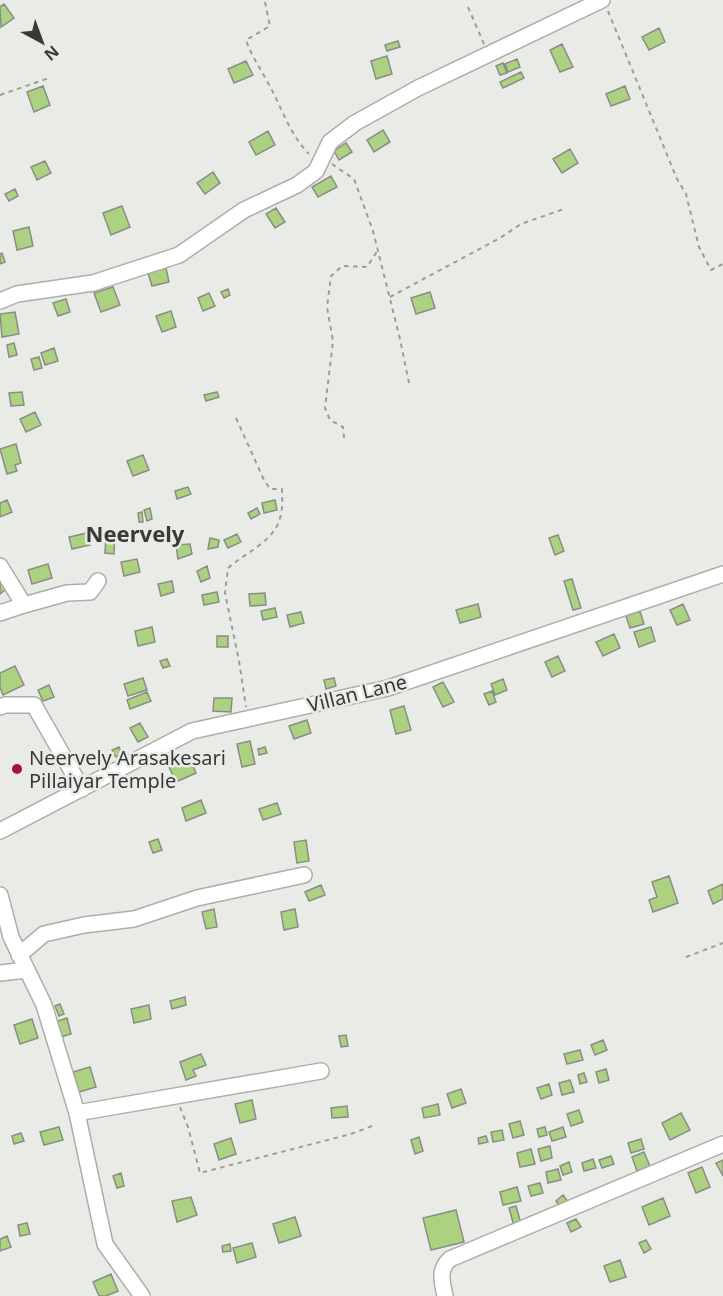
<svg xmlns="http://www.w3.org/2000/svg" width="723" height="1296" font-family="'Noto Sans',sans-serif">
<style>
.building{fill:#acd281;stroke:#8a8d87;stroke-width:1.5}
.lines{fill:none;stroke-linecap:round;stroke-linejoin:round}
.minor-casing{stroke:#acafa9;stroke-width:18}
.path{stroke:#9a9d98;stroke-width:2;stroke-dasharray:4.5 4.5;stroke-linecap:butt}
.minor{stroke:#fff;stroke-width:15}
.poi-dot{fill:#a50f48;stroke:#e9ece6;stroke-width:2}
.labels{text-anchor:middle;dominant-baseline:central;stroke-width:5;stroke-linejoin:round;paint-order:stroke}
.street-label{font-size:20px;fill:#383a37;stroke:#e9ece6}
.poi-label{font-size:20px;fill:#383a37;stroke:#e9ece6;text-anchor:start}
.quarter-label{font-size:22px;font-weight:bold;fill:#383a37;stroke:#e9ece6}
</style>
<rect width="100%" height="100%" fill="#e9ece6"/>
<path class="building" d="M4,4L14,18L1,27L0,7Z
M659,28L665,42L649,50L642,37Z
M398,41L400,47L387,51L385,45Z
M562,44L573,67L560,72L550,50Z
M387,56L392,74L376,79L371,61Z
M517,59L520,67L508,72L505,64Z
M246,61L253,75L234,83L228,69Z
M503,63L507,73L500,75L496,66Z
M521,72L524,78L503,88L500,82Z
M43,86L50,105L34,112L27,92Z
M625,86L630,99L611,106L606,94Z
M383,130L390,142L374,152L367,140Z
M268,131L275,145L256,155L249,142Z
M346,143L352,152L339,160L334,151Z
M570,149L578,163L562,173L553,159Z
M45,161L51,173L37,180L31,167Z
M213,172L220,183L205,194L197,183Z
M331,176L337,187L318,197L312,187Z
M15,189L18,196L9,201L5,194Z
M122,206L130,227L111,235L103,213Z
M276,208L285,222L275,228L266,214Z
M29,227L33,246L17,250L13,231Z
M2,253L5,262L0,264V254Z
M166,268L169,282L152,286L148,273Z
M113,287L120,305L101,312L94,293Z
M228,289L230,295L224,298L221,292Z
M430,292L435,308L416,314L411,298Z
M209,293L215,306L203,311L198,298Z
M66,299L70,312L58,316L53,303Z
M171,311L176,327L162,332L156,316Z
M15,312L19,334L2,337L0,314Z
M14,343L17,355L9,357L7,345Z
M54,348L58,361L45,365L41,353Z
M39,357L42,368L34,370L31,359Z
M22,392L24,405L11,406L9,393Z
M217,392L219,397L206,401L204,395Z
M35,412L41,425L26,432L20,419Z
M16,444L21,463L15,465L17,471L7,474L0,449Z
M143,455L149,470L133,476L127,461Z
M188,487L191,494L177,499L175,491Z
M7,500L12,512L0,517V503Z
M275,500L277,510L264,513L262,503Z
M150,508L152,519L147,521L144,510Z
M257,508L260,514L251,519L248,513Z
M142,512L143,522H139L138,513Z
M87,533L90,545L72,549L69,537Z
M106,533H115L114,554L105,553Z
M237,534L241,542L228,548L224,540Z
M558,535L564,551L555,555L549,538Z
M210,538L219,540L218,547L208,549Z
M190,544L192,554L178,559L176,545Z
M137,559L140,572L124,576L121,562Z
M48,564L52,578L32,584L28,570Z
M207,566L210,578L201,582L197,571Z
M0,578L7,588L0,594Z
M572,579L581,608L573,610L564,581Z
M172,581L174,592L161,596L158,584Z
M217,592L219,602L204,605L202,595Z
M265,593L266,605L250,606L249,594Z
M478,604L481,617L460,623L456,610Z
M683,604L690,620L677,625L670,610Z
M275,608L277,617L263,620L261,611Z
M640,611L644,624L630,628L626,616Z
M301,612L304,623L290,627L287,615Z
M152,627L155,642L138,646L135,631Z
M651,627L655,641L639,647L634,632Z
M614,634L620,648L603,656L596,642Z
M217,636H228V647H217Z
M558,656L565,671L552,677L545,662Z
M167,659L170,666L163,668L160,661Z
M15,666L24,685L3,695L0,687V673Z
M143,678L147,690L128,696L124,684Z
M334,678L336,686L326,689L324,680Z
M503,679L507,690L495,695L491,684Z
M443,682L454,702L443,707L433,687Z
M49,685L54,697L43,701L38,690Z
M492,691L496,702L489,705L484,694Z
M147,692L151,701L130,709L127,700Z
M214,698H232L231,712L213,711Z
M404,706L411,730L396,734L390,710Z
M307,720L311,733L294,739L289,726Z
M140,723L148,737L138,742L130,728Z
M250,741L255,764L242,767L237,744Z
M119,747L122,754L116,757L112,750Z
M265,747L267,753L259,755L258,749Z
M188,754L196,773L176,782L167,763Z
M201,800L206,813L186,821L182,808Z
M277,803L281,814L263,820L259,809Z
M158,839L162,850L153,853L149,842Z
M306,840L309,861L297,863L294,842Z
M669,876L678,903L653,912L649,900L657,897L652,882Z
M723,884V899L713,904L708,891Z
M321,885L325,895L309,901L305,892Z
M214,909L217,927L206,929L202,912Z
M295,909L298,927L284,930L281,912Z
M185,997L186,1005L172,1009L170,1001Z
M60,1004L64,1014L59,1016L55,1006Z
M149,1005L151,1019L134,1023L131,1009Z
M67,1018L71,1034L57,1038L52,1023Z
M32,1019L38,1038L20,1044L14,1025Z
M346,1035L348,1046L341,1047L339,1036Z
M603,1040L607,1050L595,1055L591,1045Z
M580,1050L583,1060L567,1064L564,1054Z
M201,1054L206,1065L193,1070L196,1076L186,1080L180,1062Z
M90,1067L96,1087L79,1092L73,1072Z
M606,1069L609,1080L599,1083L596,1072Z
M584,1073L587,1082L580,1084L578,1075Z
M570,1080L574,1092L562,1095L559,1083Z
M549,1084L552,1095L541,1099L537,1088Z
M461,1089L466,1103L452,1108L447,1094Z
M252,1100L256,1119L240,1123L235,1104Z
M438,1104L440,1115L424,1118L422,1108Z
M347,1106L348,1117L332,1118L331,1108Z
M579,1110L583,1122L571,1126L567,1114Z
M681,1113L690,1130L670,1140L662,1123Z
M520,1121L524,1135L513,1138L509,1124Z
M59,1127L63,1140L44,1145L40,1132Z
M545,1127L547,1135L539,1137L537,1129Z
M563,1127L566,1137L552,1141L549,1132Z
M502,1130L504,1140L493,1142L491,1132Z
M21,1133L24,1141L14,1144L12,1136Z
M486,1136L488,1142L479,1144L478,1138Z
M419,1137L423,1151L415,1154L411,1140Z
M231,1138L236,1154L219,1160L214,1144Z
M641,1139L644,1149L631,1153L628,1143Z
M550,1146L552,1158L541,1161L538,1149Z
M531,1149L535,1164L520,1167L517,1153Z
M644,1152L650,1166L637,1171L632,1157Z
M611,1156L614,1164L602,1168L599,1160Z
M593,1159L596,1168L584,1171L582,1163Z
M723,1160V1176L716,1163Z
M569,1162L572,1172L563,1175L560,1166Z
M702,1167L710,1187L696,1193L688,1173Z
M558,1169L561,1180L548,1183L546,1172Z
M121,1173L124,1186L117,1188L113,1176Z
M540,1183L543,1193L531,1196L528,1186Z
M517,1187L521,1201L503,1205L500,1192Z
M563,1195L568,1202L561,1208L556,1201Z
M191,1197L197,1215L177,1222L172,1201Z
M663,1198L670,1216L649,1225L642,1207Z
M516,1206L521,1224L514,1226L509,1208Z
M456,1210L464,1242L431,1250L423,1218Z
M295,1217L301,1236L279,1243L273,1224Z
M576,1219L581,1227L571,1232L567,1223Z
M27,1223L30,1234L20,1236L18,1225Z
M7,1236L11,1247L0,1251V1239Z
M646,1240L651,1249L644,1253L639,1243Z
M252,1243L256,1257L237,1263L233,1248Z
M230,1244L231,1251L223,1252L222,1246Z
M620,1260L626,1277L610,1282L604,1266Z
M111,1274L118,1291L106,1296H99L93,1282Z"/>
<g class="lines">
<g class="minor-casing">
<path id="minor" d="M0,301L17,294L93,283L179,255L244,210L297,185L316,171L330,142L355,123L418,88L602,0
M0,566L24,605L0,613
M24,605L67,593L90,592L98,581
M0,707L5,705H34L82,789
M0,831L192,731L388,688L723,574
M0,895L11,937L44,1005L77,1113L105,1244L142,1296
M19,955L44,934L84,925L134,919L197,898L304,875
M0,973L27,970
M77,1113L321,1071
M445,1296C442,1281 438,1270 450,1259L723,1144"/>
</g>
<path class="path" d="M265,2L270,26L246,40C252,57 259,66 267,81C281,105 289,134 309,154
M468,7L484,44
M608,11L677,179L686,194L699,247L711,270L723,264
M0,95L49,78
M332,164L354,179L373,231L400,339L409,383
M390,297L500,238L521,224L564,209
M236,418L264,480L270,489H282C282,497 283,505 281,513C278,540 246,552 228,568L225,593L239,661L246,707
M344,438L343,427L330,420L325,408L333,341L327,307L331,276L342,266L367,267L378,250
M686,957L723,943
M180,1107L188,1127L200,1173L351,1134L372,1126"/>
<use href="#minor" class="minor"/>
</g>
<circle class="poi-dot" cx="17" cy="769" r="6"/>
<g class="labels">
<g class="street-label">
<text transform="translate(357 693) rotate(-14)">Villan Lane</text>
</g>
<g class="poi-label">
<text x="29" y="757">Neervely Arasakesari<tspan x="29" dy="23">Pillaiyar Temple</tspan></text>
</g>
<g class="quarter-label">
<text x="135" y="533">Neervely</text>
</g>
</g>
<g transform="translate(42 42) rotate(139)" stroke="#e9ece6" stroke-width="4.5" paint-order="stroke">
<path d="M0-4.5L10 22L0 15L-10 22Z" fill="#383a37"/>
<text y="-9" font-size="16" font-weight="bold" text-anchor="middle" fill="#383a37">N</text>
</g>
</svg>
